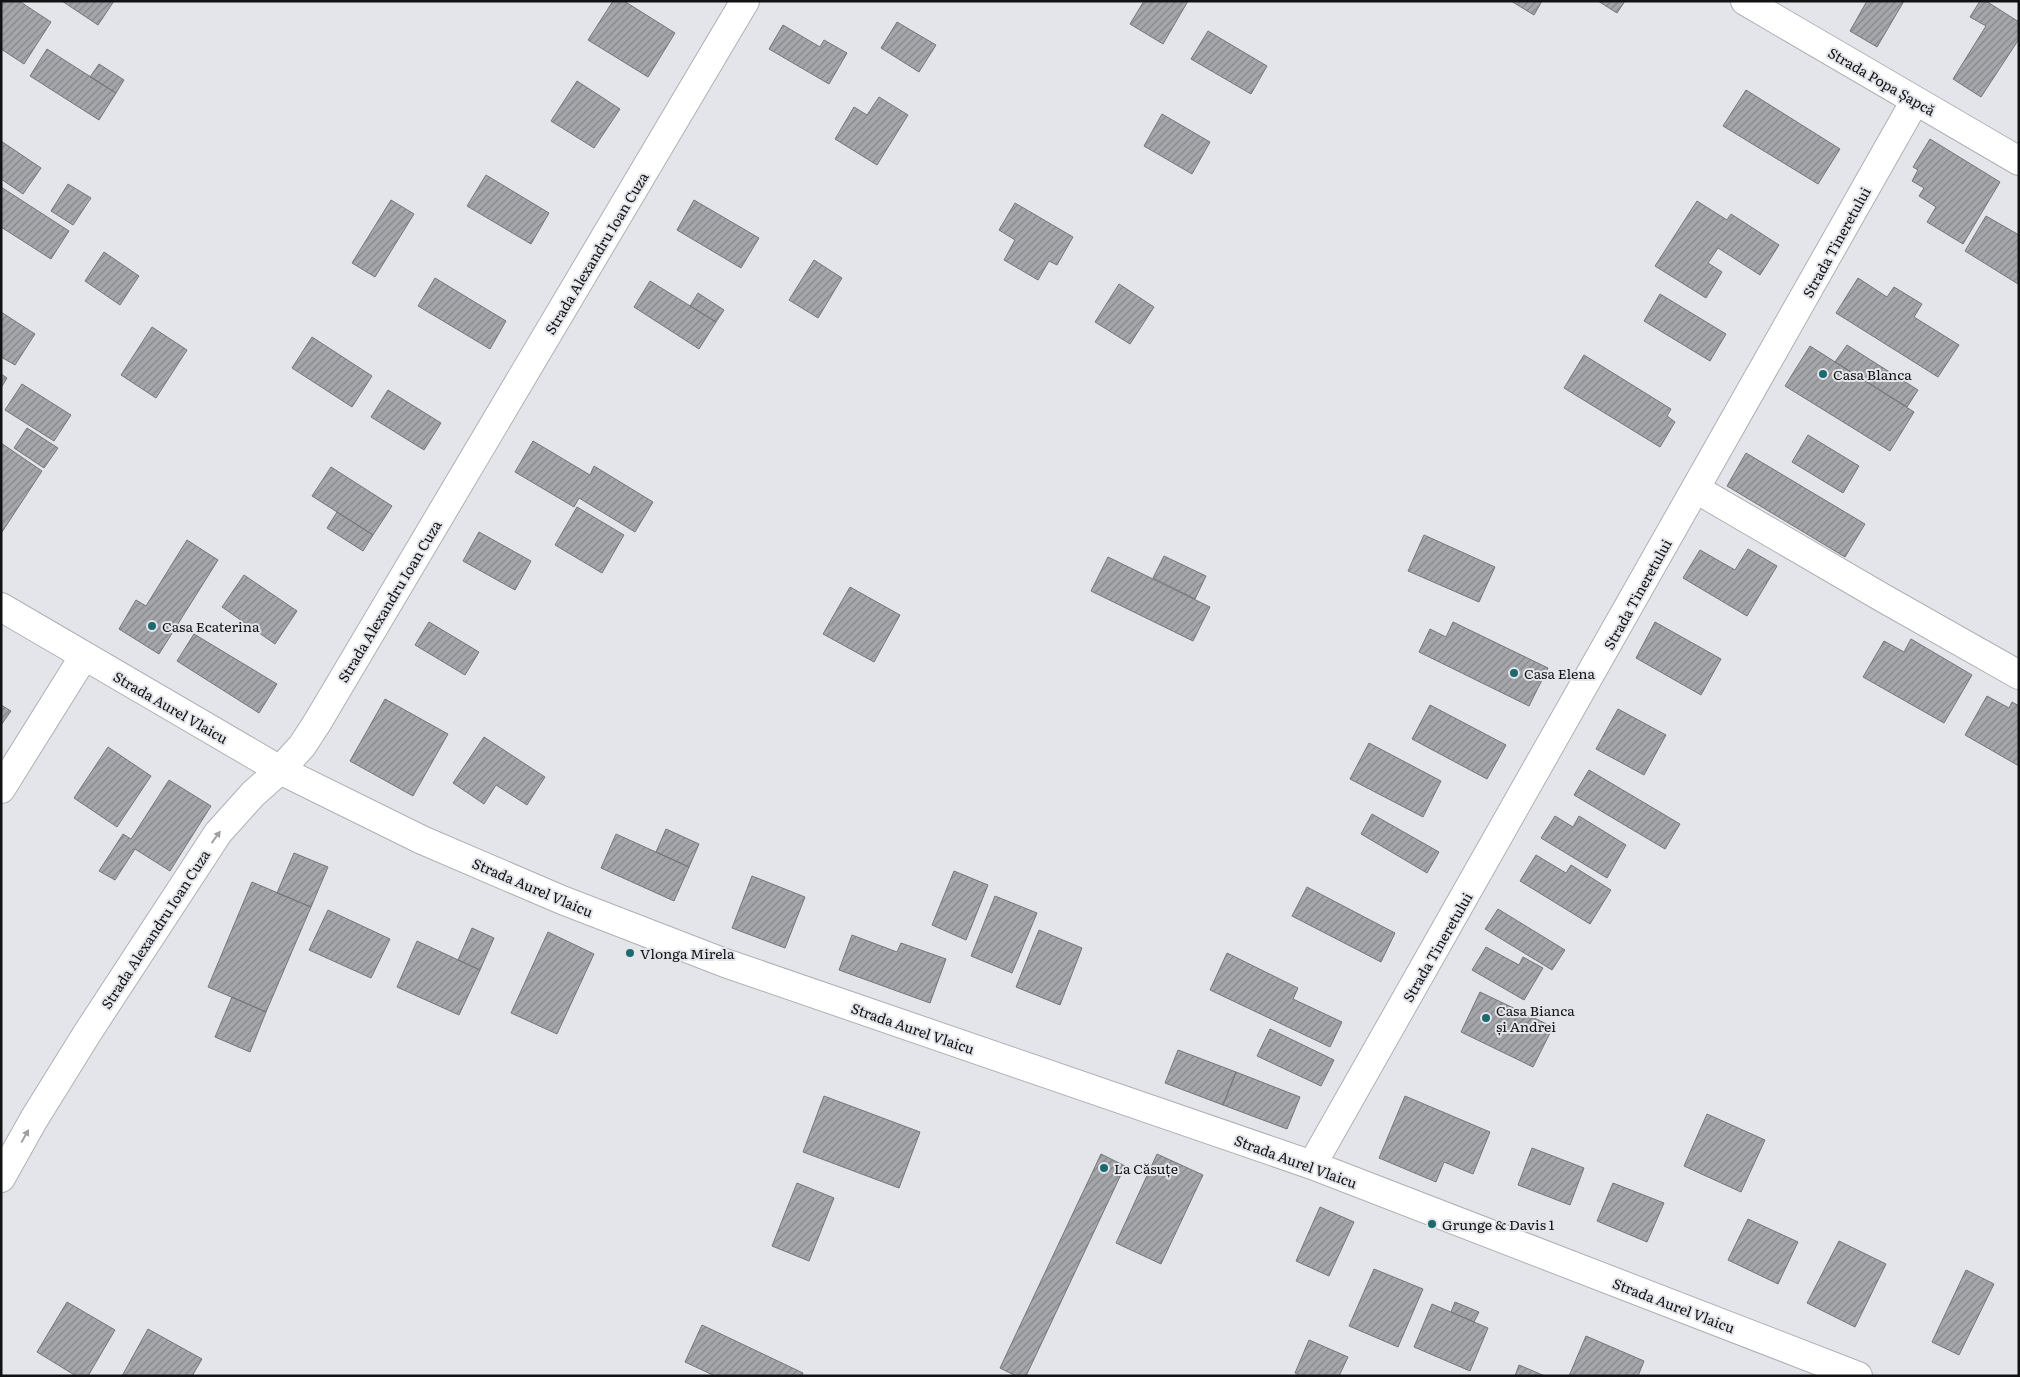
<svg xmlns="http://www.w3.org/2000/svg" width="2020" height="1377" font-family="Literata,serif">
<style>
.building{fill:url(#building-hatch);stroke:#76767a}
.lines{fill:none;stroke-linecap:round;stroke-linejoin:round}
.minor-casing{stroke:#aeb0b4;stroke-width:30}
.minor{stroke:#fff;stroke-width:28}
.oneway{fill:#a0a0a1}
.poi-dot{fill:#1c696e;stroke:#e3e5ea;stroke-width:2}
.labels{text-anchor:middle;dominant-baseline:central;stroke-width:4;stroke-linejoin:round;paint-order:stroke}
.street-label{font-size:14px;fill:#111213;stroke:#e3e5ea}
.poi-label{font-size:14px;fill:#111213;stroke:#e3e5ea;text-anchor:start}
</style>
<defs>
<pattern id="building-hatch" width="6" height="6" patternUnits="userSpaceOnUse" patternTransform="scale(1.25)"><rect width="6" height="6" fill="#a5a6aa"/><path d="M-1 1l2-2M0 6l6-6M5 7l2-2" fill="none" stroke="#858689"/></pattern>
</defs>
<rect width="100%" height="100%" fill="#e3e5ea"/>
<path class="building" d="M1,1H19L51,22L24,64L1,49Z
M62,1H114L98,25Z
M613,1H624L675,33L648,77L588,40Z
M1144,1H1188L1163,44L1130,24Z
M1511,1H1542L1534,15Z
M1598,1H1625L1617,13Z
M1867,1H1904L1877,47L1850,31Z
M1980,1H1986L2019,22V39L1981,97L1953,79L1986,26L1970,17Z
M897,22L936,45L919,72L881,48Z
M783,25L820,47L824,40L847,53L829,84L769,49Z
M1208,31L1267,66L1251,94L1191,59Z
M47,49L116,93L99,120L30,76Z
M99,64L124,80L116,93L90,77Z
M577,81L620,109L594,148L551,121Z
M1746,90L1840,149L1818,184L1723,126Z
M879,97L908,115L877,165L835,139L854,107L867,115Z
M1162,114L1210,142L1192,174L1144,146Z
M1930,139L2000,182L1963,244L1927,222L1936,207L1919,196L1924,188L1912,181L1918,170L1913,167Z
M1,141L41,168L23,194L1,179Z
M486,175L549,213L531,244L467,206Z
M68,184L91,198L73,225L51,211Z
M1,187L69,231L51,259L1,227Z
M391,200L414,214L375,277L352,263Z
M694,200L759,238L741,268L677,230Z
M1697,201L1727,220L1731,214L1779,245L1760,275L1718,248L1708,263L1722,272L1706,298L1655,266Z
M1015,203L1073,237L1057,265L1049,261L1038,280L1004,260L1015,240L999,230Z
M1986,216L2019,235L2018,284L1965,251Z
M104,252L139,276L120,305L85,281Z
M814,260L842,278L818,318L789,300Z
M435,278L506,321L490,349L418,306Z
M1858,278L1887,297L1894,287L1922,304L1914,317L1959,345L1938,377L1836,313Z
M650,281L716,322L699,349L634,307Z
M1119,284L1154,307L1130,344L1095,322Z
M698,293L724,310L716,322L690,306Z
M1660,294L1726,334L1710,361L1644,321Z
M1,312L35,334L15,365L1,357Z
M152,327L187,350L156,398L121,375Z
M312,337L372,376L352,407L292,368Z
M1847,345L1918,390L1907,407L1835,362Z
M1810,346L1914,412L1890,451L1785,386Z
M1584,355L1671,409L1667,416L1675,422L1660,447L1564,388Z
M1,374L7,378L1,388Z
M22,384L71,415L54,441L5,410Z
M388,390L441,423L424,450L371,417Z
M27,428L58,448L44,468L14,448Z
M1808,435L1859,466L1843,493L1792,462Z
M533,441L590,475L594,466L653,502L635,532L579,498L574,507L515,472Z
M1,443L42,471L2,532H1Z
M1746,453L1865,524L1845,557L1727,486Z
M331,467L392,506L373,535L312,496Z
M577,507L624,535L602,573L555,545Z
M337,512L373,535L363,551L327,528Z
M479,532L531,561L515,590L463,561Z
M1424,535L1495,567L1479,602L1408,571Z
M187,540L218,560L159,654L119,629L136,600L146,606Z
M1748,549L1777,566L1747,616L1683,578L1700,550L1735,570Z
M1164,556L1206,576L1195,599L1153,578Z
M1108,557L1210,607L1193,641L1091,591Z
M244,575L297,611L275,644L222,607Z
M850,587L900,615L874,662L823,634Z
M429,622L479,652L465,675L415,645Z
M1453,622L1548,668L1529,706L1419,652L1430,629L1446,637Z
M1655,622L1721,659L1701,695L1636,658Z
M194,634L277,684L259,713L177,661Z
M1911,639L1972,675L1944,723L1863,677L1884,641L1904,652Z
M1987,696L2009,708L2012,702L2019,706V766L1965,735Z
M385,699L448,734L413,796L350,761Z
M1,705L11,711L1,725Z
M1430,705L1506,745L1487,779L1412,739Z
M1618,709L1666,735L1644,775L1596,749Z
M484,737L545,777L527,805L496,785L484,804L453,783Z
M1369,743L1441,781L1423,817L1350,779Z
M108,747L151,776L117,827L74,798Z
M1589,770L1680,824L1665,849L1574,795Z
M169,780L211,806L170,871L135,849L115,880L99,871L123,834L131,839Z
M1372,814L1439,852L1427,873L1361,834Z
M1555,816L1573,827L1579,816L1626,845L1607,878L1541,838Z
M666,829L699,844L689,867L656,852Z
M616,834L689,867L674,901L601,868Z
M294,853L328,867L311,907L277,893Z
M1536,855L1566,873L1571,865L1611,890L1590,924L1520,881Z
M954,871L988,885L966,940L932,925Z
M752,876L805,897L785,948L732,928Z
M252,882L311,907L266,1012L208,987Z
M1307,887L1395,933L1381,962L1292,916Z
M995,896L1037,913L1012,973L971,956Z
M1498,909L1565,950L1552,970L1485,929Z
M328,910L390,939L371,978L309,950Z
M472,928L494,938L480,970L458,960Z
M1039,930L1082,948L1060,1005L1016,987Z
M548,932L594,954L557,1034L511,1013Z
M852,935L897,952L901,943L946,959L930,1003L839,970Z
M417,941L480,970L459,1015L397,987Z
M1486,947L1519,965L1523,957L1543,968L1524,1000L1472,970Z
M1227,953L1298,988L1293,999L1342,1022L1330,1047L1210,990Z
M1480,992L1553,1027L1533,1067L1461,1032Z
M232,997L266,1012L250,1052L215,1037Z
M1270,1029L1334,1060L1321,1086L1257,1056Z
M1178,1050L1236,1072L1223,1105L1165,1083Z
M1236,1072L1300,1097L1287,1129L1223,1105Z
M824,1096L920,1132L899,1188L803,1152Z
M1405,1096L1490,1132L1473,1174L1444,1162L1436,1182L1379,1158Z
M1707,1114L1765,1140L1741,1192L1684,1166Z
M1532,1148L1584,1168L1570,1205L1518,1185Z
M1101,1154L1125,1166L1026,1376H1016L1000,1368Z
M1157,1154L1203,1175L1161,1264L1116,1243Z
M797,1183L834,1198L809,1261L772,1246Z
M1613,1183L1664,1203L1647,1242L1597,1221Z
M1320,1207L1354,1222L1329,1276L1296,1261Z
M1748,1219L1798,1242L1778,1284L1728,1260Z
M1839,1241L1886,1264L1855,1327L1807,1303Z
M1374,1269L1423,1289L1398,1347L1349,1326Z
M1966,1270L1994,1284L1959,1355L1932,1342Z
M67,1302L115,1330L88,1376H76L37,1352Z
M1455,1302L1479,1312L1474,1322L1451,1312Z
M1432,1304L1488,1328L1470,1371L1414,1347Z
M702,1325L803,1373L802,1376H715L685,1362Z
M148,1329L202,1359L192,1376H122Z
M1586,1336L1644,1361L1638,1376H1569Z
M1309,1340L1348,1357L1339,1376H1301L1295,1373Z
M1519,1365L1545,1376H1515Z"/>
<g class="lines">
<g class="minor-casing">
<path id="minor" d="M1745,1L2019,161
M1696,489L1883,598L2019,675
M1,607L280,770L422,840L562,900L725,963L1312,1165L1858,1376
M1,789L84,656
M1312,1165L1915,101
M1,1178L34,1119L88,1032L218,833L253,794L280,770L302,746L317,723L745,1"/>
</g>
<use href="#minor" class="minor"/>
</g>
<defs><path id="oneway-solid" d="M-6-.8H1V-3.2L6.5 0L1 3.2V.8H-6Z" transform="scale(1.25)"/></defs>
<g class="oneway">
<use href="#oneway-solid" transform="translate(216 837) rotate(-54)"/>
<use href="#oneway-solid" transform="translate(25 1136) rotate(-61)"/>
</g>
<g class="poi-dot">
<circle cx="1823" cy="374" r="5"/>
<circle cx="152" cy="626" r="5"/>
<circle cx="1514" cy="673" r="5"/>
<circle cx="630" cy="953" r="5"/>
<circle cx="1486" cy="1018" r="5"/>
<circle cx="1104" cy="1168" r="5"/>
<circle cx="1432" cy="1224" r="5"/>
</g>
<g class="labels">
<g class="street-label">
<text transform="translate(1882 81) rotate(30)">Strada Popa Șapcă</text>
<text transform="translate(1836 242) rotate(-61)">Strada Tineretului</text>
<text transform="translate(596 253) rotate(-59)">Strada Alexandru Ioan Cuza</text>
<text transform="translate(1637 594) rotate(-61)">Strada Tineretului</text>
<text transform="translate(389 601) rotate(-59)">Strada Alexandru Ioan Cuza</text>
<text transform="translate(171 707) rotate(30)">Strada Aurel Vlaicu</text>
<text transform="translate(533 887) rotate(23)">Strada Aurel Vlaicu</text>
<text transform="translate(155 929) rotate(-57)">Strada Alexandru Ioan Cuza</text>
<text transform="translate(1437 947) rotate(-60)">Strada Tineretului</text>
<text transform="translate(913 1028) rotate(19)">Strada Aurel Vlaicu</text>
<text transform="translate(1296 1161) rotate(20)">Strada Aurel Vlaicu</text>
<text transform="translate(1674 1305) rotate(21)">Strada Aurel Vlaicu</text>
</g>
<g class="poi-label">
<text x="1833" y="374">Casa Blanca</text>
<text x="162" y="626">Casa Ecaterina</text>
<text x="1524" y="673">Casa Elena</text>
<text x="640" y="953">Vlonga Mirela</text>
<text x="1496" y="1010">Casa Bianca<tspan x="1496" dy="16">și Andrei</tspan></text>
<text x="1114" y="1168">La Căsuțe</text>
<text x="1442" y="1224">Grunge &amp; Davis 1</text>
</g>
</g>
<rect width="2020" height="1377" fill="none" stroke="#111213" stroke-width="5"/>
</svg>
